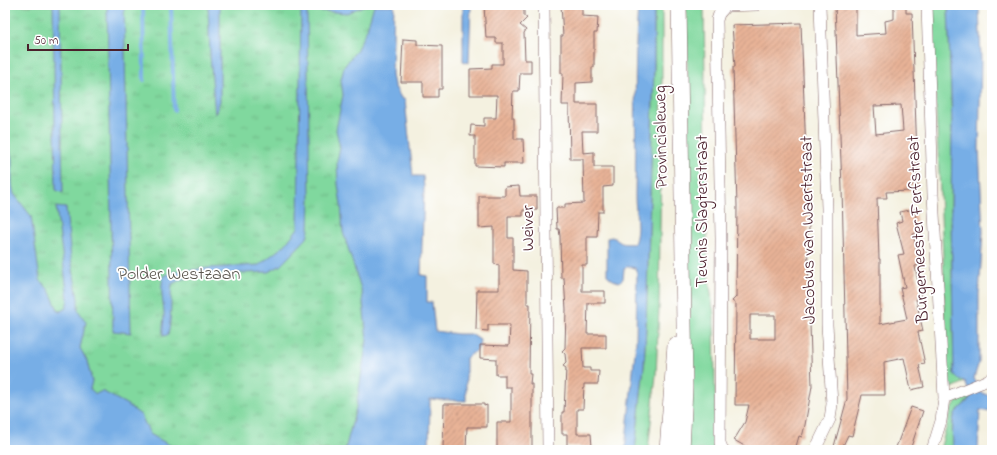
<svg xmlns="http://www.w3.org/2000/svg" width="997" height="455" font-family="'Indie Flower',sans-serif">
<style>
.grass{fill:#80d89e;stroke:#657c64}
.park{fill:url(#park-tufts);stroke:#657c64}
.water{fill:#77aee6;stroke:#606688}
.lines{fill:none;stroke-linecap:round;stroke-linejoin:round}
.stream{stroke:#77aee6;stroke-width:4}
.building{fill:url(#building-hatch);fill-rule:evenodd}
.street-casing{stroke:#86686a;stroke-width:12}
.secondary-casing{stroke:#86686a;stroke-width:16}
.street{stroke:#fff;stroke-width:11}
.secondary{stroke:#fff;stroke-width:15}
.labels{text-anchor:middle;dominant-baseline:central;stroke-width:3.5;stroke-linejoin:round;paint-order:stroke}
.street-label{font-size:18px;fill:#4a1f2b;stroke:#fff}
.park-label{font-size:18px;fill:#5a564e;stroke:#fff}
</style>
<defs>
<pattern id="park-tufts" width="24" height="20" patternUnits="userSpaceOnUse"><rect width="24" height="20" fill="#80d89e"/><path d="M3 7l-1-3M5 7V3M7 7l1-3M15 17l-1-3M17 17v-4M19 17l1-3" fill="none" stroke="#70b988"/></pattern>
<pattern id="building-hatch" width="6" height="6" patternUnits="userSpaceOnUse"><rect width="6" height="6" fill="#e8b397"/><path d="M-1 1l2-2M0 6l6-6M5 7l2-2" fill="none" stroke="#be917b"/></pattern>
</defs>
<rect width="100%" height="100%" fill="#fff"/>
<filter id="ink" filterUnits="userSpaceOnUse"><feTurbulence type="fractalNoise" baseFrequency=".025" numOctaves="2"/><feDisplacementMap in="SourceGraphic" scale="8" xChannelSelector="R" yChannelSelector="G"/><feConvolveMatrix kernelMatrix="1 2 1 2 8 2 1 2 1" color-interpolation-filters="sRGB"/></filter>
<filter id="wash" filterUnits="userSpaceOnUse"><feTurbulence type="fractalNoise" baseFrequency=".012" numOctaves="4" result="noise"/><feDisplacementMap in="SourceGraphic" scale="16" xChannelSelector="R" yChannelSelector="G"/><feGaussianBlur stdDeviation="0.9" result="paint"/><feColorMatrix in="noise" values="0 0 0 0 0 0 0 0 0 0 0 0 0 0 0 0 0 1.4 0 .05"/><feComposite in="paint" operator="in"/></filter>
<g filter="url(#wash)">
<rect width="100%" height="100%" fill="#f4f1e0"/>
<path class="grass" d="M654,5H662V79L659,308L656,375L648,450H635L644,366L646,326L654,66Z
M686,5H704L707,239L708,273L714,315L716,450H686L688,97Z
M933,5H948L952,127L951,215L954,375L957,378L965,382L952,388L948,386L944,318V278L932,25Z
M971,396C968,403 961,406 956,412C950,420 953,440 953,450H950V447L940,449L952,408L957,401Z"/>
<path class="park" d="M5,5H375L372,321L362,450H5Z"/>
<path class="water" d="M53,5H60L63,193L56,190Z
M107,5H124L131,333L113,331Z
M208,5H220V101L215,115L210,55Z
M301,5H365L347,13L307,10L310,198L309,230L307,238L280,266L268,272L225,274L182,279L172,284C170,301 172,318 168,335L163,336C162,329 164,321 164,313C163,300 160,291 163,277L172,272L208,268L259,265L285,245L298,228Z
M374,5H394L392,75L394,85L401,98L405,100L413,176H423L424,188L421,275L427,276V302H432L435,331L458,334H471L480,340C480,351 473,352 466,358V401L430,399L429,450H345L356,408L367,340L362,292L343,232L341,205L338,184L337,162L340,147L336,130L343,95L341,80L344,67L356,51L367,29Z
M463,5H471L469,63L463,61Z
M638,5H654V66L646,326L644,366L635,450H625L636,342L637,271L635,268L627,266L624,269L623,279L619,282L613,280L607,275V238L612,237C616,238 617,241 620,242C624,245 630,243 634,244C640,229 635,211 635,195C637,132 633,68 638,5Z
M948,5H979L981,60L979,148L983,232L979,294V362L974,378L980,392L992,397V411L980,410L978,450H953C953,441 951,419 956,412C961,406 968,403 971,396L965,382L957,378L954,375L951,215L952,127Z
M5,136H7L12,159V184L14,194L31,216L40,280L49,290L59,312L66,308L68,299L56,207L66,208L71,258L78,299V310L86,322L80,348L87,361L92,381L90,389L96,394L102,391L126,404L141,415L150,434L173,447L175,450H5Z"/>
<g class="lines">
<path class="stream" d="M143,5L144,80
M171,5L174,110"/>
</g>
<g id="blocks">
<path class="building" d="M484,5H524V16L527,18L520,25L526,30L524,33L525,60H531V73H520L519,91H513L512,118H514V139H523L524,163H504V167L475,166V136H470L471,125L484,126V118H496L497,95H470V69L492,68V64H503V43H496V38H486Z
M561,5H582V16L598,17L597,33H594V67H592V82L576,83V104H597V131H582L583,153L594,152V167H613V186L603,187V212H598L597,237H587V265H582V291H605V303H588L587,334H606V348H582L583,368H590V371H599L598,384H584L583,409H577V434H591L592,447L567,446V434H562V412H564L566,368L563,366L566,363L565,354L562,351L565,348L566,309L564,278H561L560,236L559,229H557L556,208H565V204L584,203L583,159H570L569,105H562L563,73H561V36H563Z
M835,5H856V35L886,33L885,21L894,19V7L906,6V13H912L918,185H910L911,191L886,192L887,198H877L879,259H880V324L907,319L900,288L905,287L898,255L904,254L896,223L902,221L900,212L914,209L919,233L913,234L920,265L915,266L921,298L916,299L923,331L918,332L925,364L919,365L924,387L911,390L904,358L884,362L885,395H862L852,436L848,435L841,450H833L847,399L842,188ZM901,105L903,131L876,134L874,106Z
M801,23L809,232H807L812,386L805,425L802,437L799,436L795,450H754L748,448L734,440L745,422L749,405H735L736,304L732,301L736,297L737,206L733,67H735L732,25ZM750,315H775V339H750Z
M403,39L417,40V45L442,46V89H438V97H423V82H401Z
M519,186L520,196H537V210H523V216H508V238H513V270L527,271V304H530L529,374H531L530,384H532V450H497V422H511V387H505V375H496V359L480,358V345L509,346L510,325H488V331L476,330L477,290H499V265L494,264V227L479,228V196H505V187Z
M444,404H484V406L487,405V427H467L466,450H443Z
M911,407L923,411L910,450H895Z"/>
</g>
</g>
<g filter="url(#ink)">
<use href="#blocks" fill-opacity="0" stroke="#86686a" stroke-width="1"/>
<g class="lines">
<g class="street-casing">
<path id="street" d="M544,5L548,450
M927,5L933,195L944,398L941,421L932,450
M944,398L981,383L992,378
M723,450L720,443L721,239L717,20L719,14L726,6L757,5
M815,450L830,419L832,404L827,325V209L820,5"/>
</g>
<g class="secondary-casing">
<path id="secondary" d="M679,5L685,388L682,450
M667,450L675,345"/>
</g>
<use href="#street" class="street"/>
<use href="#secondary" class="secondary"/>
</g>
</g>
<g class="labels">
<g class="street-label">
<text transform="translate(662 137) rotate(-91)">Provincialeweg</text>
<text transform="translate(703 211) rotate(-90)">Teunis Slagterstraat</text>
<text transform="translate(529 228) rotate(-90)">Weiver</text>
<text transform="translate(919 229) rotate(-93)">Burgemeester Ferfstraat</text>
<text transform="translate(809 230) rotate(-91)">Jacobus van Waertstraat</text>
</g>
<g class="park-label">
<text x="179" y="275">Polder Westzaan</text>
</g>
</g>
<rect width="997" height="455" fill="none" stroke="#fff" stroke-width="20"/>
<path d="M28 44v6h100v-6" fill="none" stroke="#4a1f2b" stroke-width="2"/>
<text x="34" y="44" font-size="12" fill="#4a1f2b" stroke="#ffffff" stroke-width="3" paint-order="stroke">50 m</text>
</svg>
